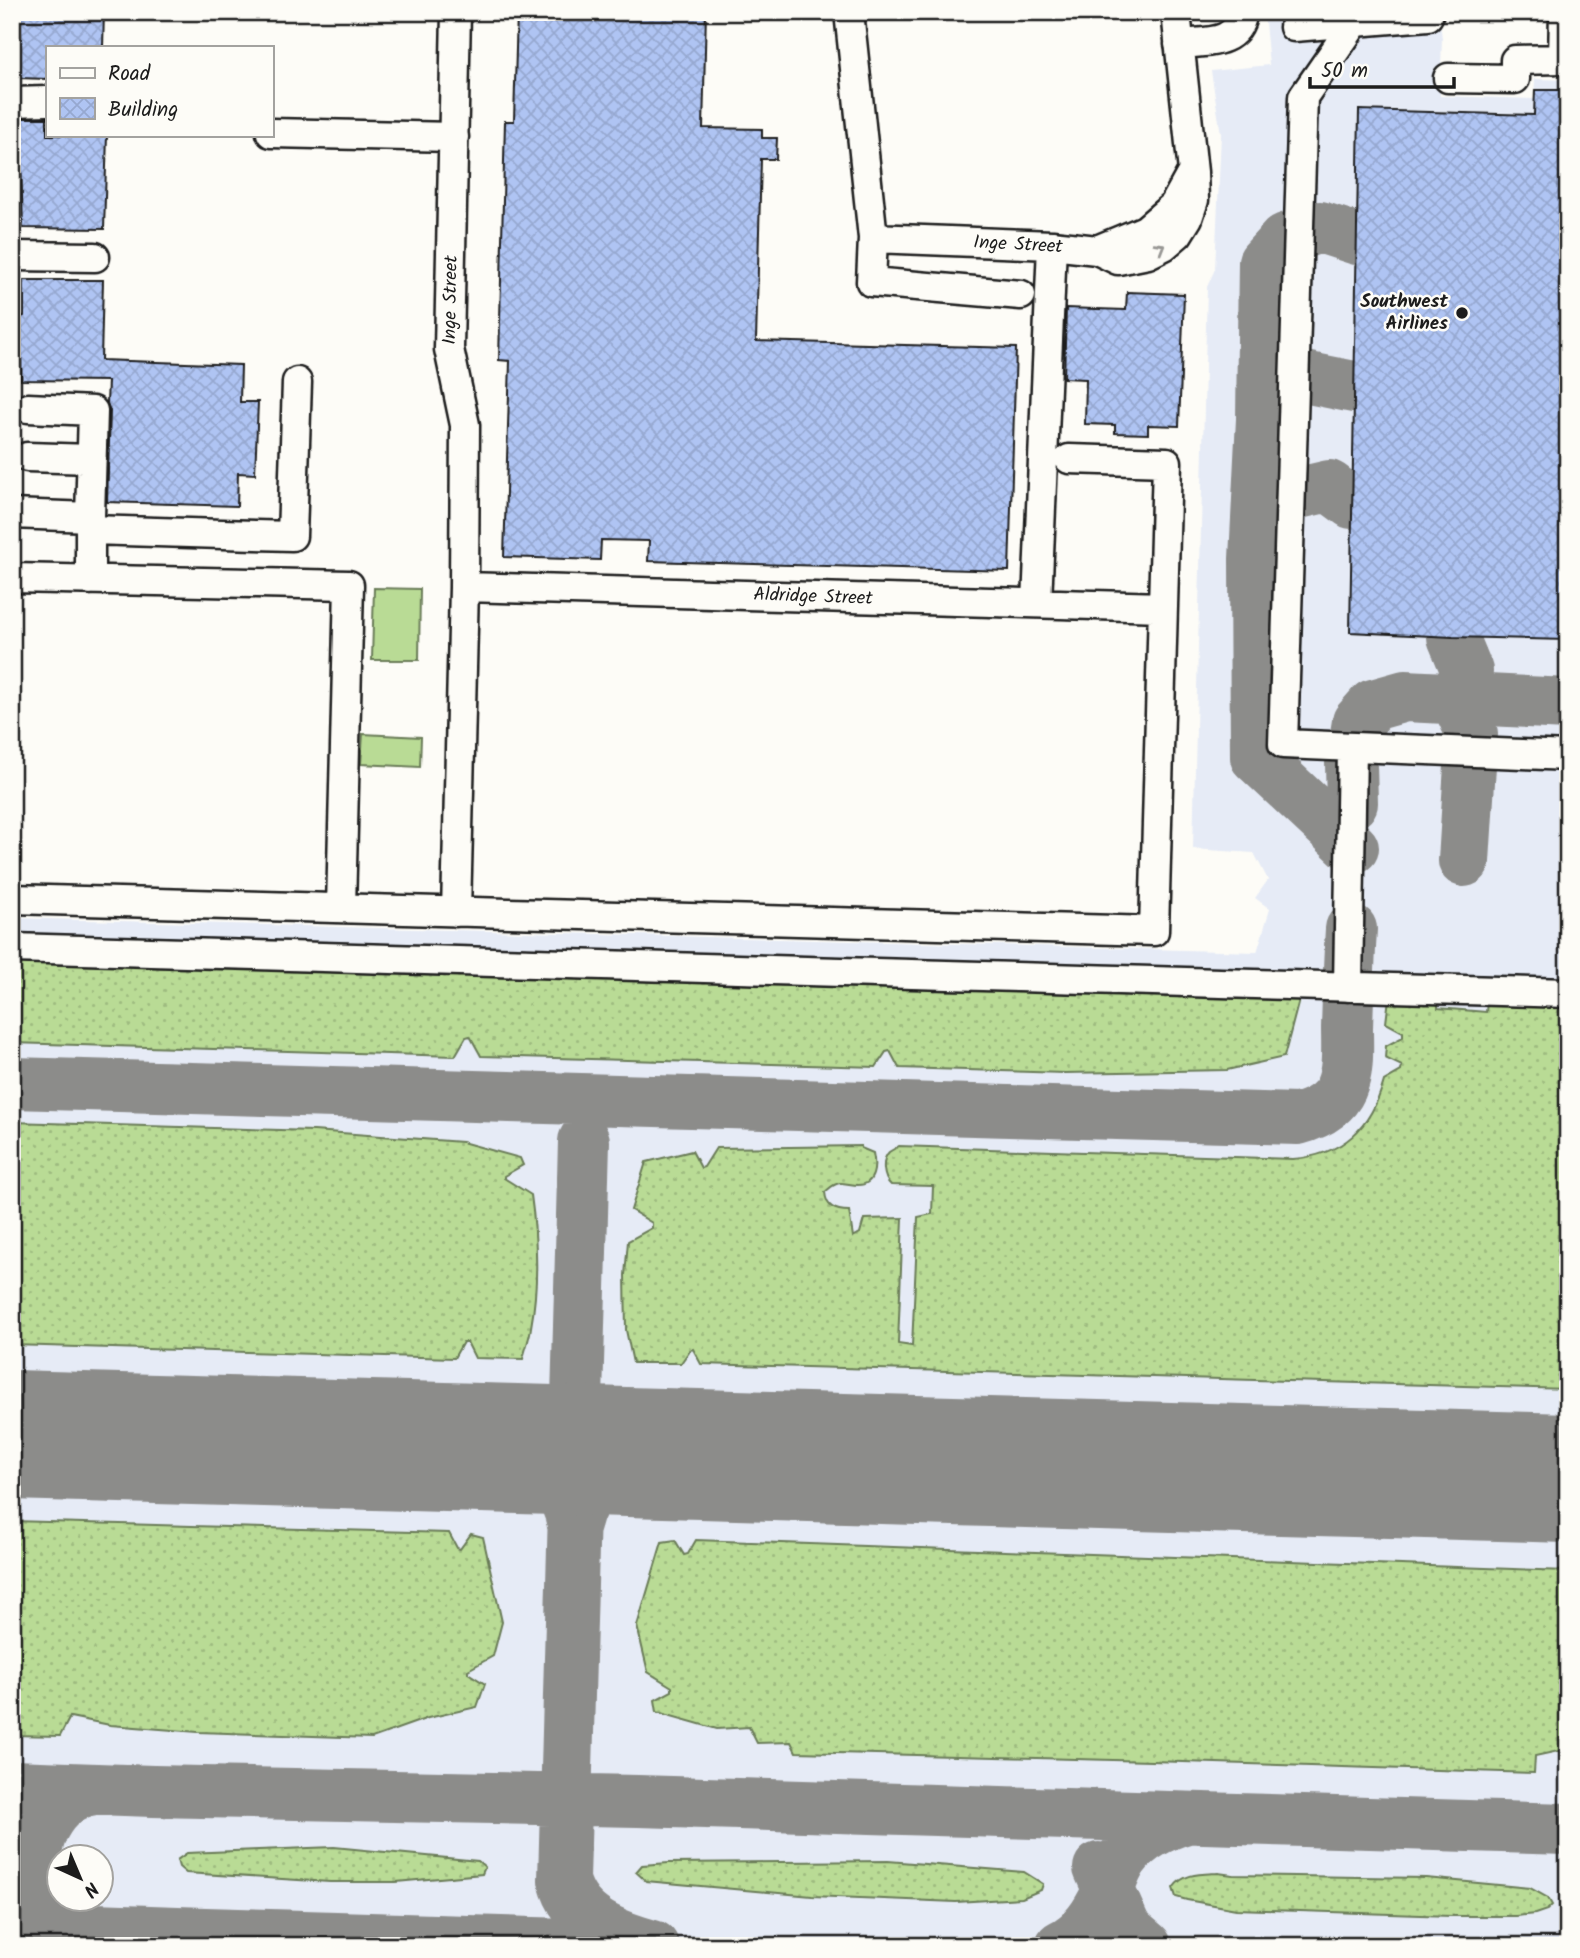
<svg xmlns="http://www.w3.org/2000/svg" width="1580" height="1958" font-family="Kalam,sans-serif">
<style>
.built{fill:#e6ebf6;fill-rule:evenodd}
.grass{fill:url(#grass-dots);stroke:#6a7c58;stroke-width:2}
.park{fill:#b9db95;stroke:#6a7c58;stroke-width:2}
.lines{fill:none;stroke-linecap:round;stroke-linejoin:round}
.taxiway{stroke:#8c8c8a;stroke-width:52}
.runway{stroke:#8c8c8a;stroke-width:130}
.building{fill:url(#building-cross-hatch);stroke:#1c1c1c;stroke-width:2}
.minor-casing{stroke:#1c1c1c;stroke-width:33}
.minor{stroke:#fdfcf7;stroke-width:28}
.oneway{stroke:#989794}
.poi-dot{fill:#1c1c1c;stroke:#fdfcf7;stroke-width:2.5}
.labels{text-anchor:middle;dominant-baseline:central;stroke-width:5;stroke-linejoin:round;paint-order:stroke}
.street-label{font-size:19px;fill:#1c1c1c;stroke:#fdfcf7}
.poi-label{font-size:19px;font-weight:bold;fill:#1c1c1c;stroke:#fdfcf7;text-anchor:end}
</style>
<defs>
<pattern id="grass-dots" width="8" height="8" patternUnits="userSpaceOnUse" patternTransform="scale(1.75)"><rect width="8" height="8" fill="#b9db95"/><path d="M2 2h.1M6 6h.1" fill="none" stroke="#9ebb80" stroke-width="1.8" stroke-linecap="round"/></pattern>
<pattern id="building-cross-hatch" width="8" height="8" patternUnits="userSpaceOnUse" patternTransform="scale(1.75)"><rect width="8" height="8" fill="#afc4f3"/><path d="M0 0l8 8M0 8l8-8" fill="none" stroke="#96a8d0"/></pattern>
</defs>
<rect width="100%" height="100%" fill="#fdfcf7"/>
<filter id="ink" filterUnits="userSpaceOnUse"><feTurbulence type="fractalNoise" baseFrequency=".0143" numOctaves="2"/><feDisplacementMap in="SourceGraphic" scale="14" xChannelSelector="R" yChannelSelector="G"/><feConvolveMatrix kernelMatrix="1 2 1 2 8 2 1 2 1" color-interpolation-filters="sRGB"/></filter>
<g filter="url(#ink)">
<path class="built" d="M1264,12H1439L1442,39L1440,96L1534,99L1535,79L1568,80V1946H12V918L1257,952L1270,909L1255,898L1268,880L1254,853L1193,849L1207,287L1215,269L1221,134L1211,71L1269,65ZM60,1856H102V1898H60Z"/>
<path class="grass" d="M12,957L1300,996L1284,1057L1227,1070L1065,1073L899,1068L890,1051L886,1052L876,1067L481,1056L470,1036L466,1037L455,1056L12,1043Z
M1389,998L1438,999V1008L1486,1012L1487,1002L1568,1004V1389L701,1364L693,1349L690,1350L681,1363H633L626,1330L625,1275L628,1241L652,1228V1223L631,1210L646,1162L692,1151L701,1168L704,1167L716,1148L861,1146V1148L873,1153C876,1167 875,1185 858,1185C852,1185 846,1183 840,1183C833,1184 830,1188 825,1192C826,1207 835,1211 849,1211L853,1237L860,1233L864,1219L903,1218L898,1344L912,1346L918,1217L932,1214L933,1186L891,1185C883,1178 881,1160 889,1152C892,1150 896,1148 899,1146L1293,1159C1343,1155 1371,1128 1384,1081L1401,1071L1402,1066L1385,1058L1386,1046L1403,1037V1032L1386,1023Z
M12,1122L314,1131L462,1142L520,1158L523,1165L504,1176V1178L531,1195C537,1238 539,1284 531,1327C530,1338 525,1349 523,1359L475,1358L467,1342H463L454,1358L12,1345Z
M12,1521L449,1533L457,1548L460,1549L471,1534L483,1537L502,1622L493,1656L468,1670V1673L485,1684L477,1707L428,1718L372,1738L198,1732L110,1725L70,1717L60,1736L12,1735Z
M675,1540L684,1555L688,1554L696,1540L1568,1571V1749L1535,1756L1534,1773L1151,1761L796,1752L791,1742L757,1743L749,1727L717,1729L657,1712L655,1700L672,1691V1687L648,1672L637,1626L662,1542Z
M334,1847L478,1861L485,1867L482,1874L396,1882H330L186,1873L179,1867L177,1860L187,1853Z
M888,1861L1024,1872L1043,1884L1041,1890L1022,1898L956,1902L812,1896L646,1881L636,1872L642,1865L669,1863Z
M1218,1873L1233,1875L1426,1878L1530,1888L1548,1898L1552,1905L1547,1910L1535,1914L1516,1916H1451L1236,1909L1187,1900L1176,1897L1173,1888C1183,1873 1201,1874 1218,1873Z"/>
<path class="park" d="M374,588L420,589L419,660H372Z
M363,734L421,737L420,767L361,764Z"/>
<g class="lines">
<path class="taxiway" d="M1262,419L1274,390L1304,377L1354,387
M1263,543L1286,496L1329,486L1352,503
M1453,637L1467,671L1464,693L1456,699L1472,734L1464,861
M1352,803L1351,764L1358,722L1373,705L1405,696L1568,704
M1353,848L1256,757L1255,559L1262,419L1264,262L1285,239L1320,227L1357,239
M12,1083L1298,1119C1316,1114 1333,1106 1341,1088C1349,1070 1347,1047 1347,1028C1348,995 1349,962 1351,929
M584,1141L564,1880C574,1921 616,1936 653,1946
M510,1450C544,1460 567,1491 573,1525
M575,1525C582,1492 611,1457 646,1453
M12,1786L153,1791L638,1801L1568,1829
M1099,1868L1126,1929L1146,1946
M12,1926L205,1933L635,1946
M87,1928C68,1920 51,1909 43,1890C23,1848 49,1796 94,1789
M1061,1946C1084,1935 1097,1915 1107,1893C1112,1881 1115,1869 1123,1858C1139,1836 1162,1825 1187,1818"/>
<path class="runway" d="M12,1435L1568,1478"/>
</g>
<path class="building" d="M16,12H104L103,47H47V79L19,78Z
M517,12H706L703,128L762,129V138H777L776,159H761L756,341L1016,348L1009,571L648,561L649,541L601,540L600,560L504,557L510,361L499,360L505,121H514Z
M1535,90H1568V640L1453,637L1350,632L1359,110L1534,115Z
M20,118H47V135H107L104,229L23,228L21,168H15V146H21Z
M24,280H103L101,360L241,365L240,402H258L255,474L238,473L237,506L107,502L110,411L107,403L108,381L21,380L20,317L24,316Z
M1127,292L1184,294L1179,426L1148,425V434L1115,433V425L1085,424L1086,379L1064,378L1066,308L1126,310Z"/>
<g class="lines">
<g class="minor-casing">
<path id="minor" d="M849,12L873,238L1052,245L1097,250L1118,260L1148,254L1164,246L1178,234L1188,218L1194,200L1193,172L1176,12
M1355,22L1303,97L1283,744L1568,756
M1294,27L1428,16
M1179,44C1206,41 1237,46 1243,12
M1448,78L1515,79V60L1563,59L1564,12
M12,102L47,101
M271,133L454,137
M873,238L871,282L1021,295
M1097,250L1145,230L1174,205L1190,176
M12,256L95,257
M28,408L93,411L90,517
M27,457L92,459
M12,514L90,517V580
M90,530L292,536L297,382
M12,578L349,585L341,908
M464,587L1163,607
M1037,603L1052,245
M12,899L1154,931L1167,462L1069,459
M456,912L464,587L465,425L449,349L456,12
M12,948L1568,993
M1348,987L1352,748"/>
</g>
<use href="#minor" class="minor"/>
</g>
<defs><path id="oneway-chevron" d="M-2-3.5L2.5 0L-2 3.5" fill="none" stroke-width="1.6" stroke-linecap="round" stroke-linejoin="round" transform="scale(1.75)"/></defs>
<use class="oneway" href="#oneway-chevron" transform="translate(1160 247) rotate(-31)"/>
</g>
<circle class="poi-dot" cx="1462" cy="313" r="7"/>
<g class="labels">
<g class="street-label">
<text transform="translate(1018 245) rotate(3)">Inge Street</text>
<text transform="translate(451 300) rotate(-89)">Inge Street</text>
<text transform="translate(813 597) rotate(2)">Aldridge Street</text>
</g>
<g class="poi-label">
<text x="1448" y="302">Southwest<tspan x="1448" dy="22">Airlines</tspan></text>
</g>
</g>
<rect width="1580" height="1958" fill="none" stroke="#fdfcf7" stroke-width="42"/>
<rect x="21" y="21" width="1538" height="1916" fill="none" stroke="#1c1c1c" stroke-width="2.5" filter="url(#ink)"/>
<rect x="46" y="46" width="228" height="91" fill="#fdfcf7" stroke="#a3a29f" stroke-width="2"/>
<rect x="60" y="68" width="35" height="10" fill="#fdfcf7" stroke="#a3a29f" stroke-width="2"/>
<text x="108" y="80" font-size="21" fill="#1c1c1c">Road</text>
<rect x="60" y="98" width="35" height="21" fill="url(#building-cross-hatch)" stroke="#a3a29f" stroke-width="2"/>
<text x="108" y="116" font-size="21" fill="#1c1c1c">Building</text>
<g transform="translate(80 1878) rotate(136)"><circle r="33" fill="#fdfcf7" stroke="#a3a29f" stroke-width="2"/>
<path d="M0-5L12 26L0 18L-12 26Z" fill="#1c1c1c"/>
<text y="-10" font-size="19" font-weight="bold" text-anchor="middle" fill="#1c1c1c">N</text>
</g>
<path d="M1310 77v10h144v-10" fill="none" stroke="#1c1c1c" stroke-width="3.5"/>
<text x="1321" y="77" font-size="21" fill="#1c1c1c" stroke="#fdfcf7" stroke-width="5" paint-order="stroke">50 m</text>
</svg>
